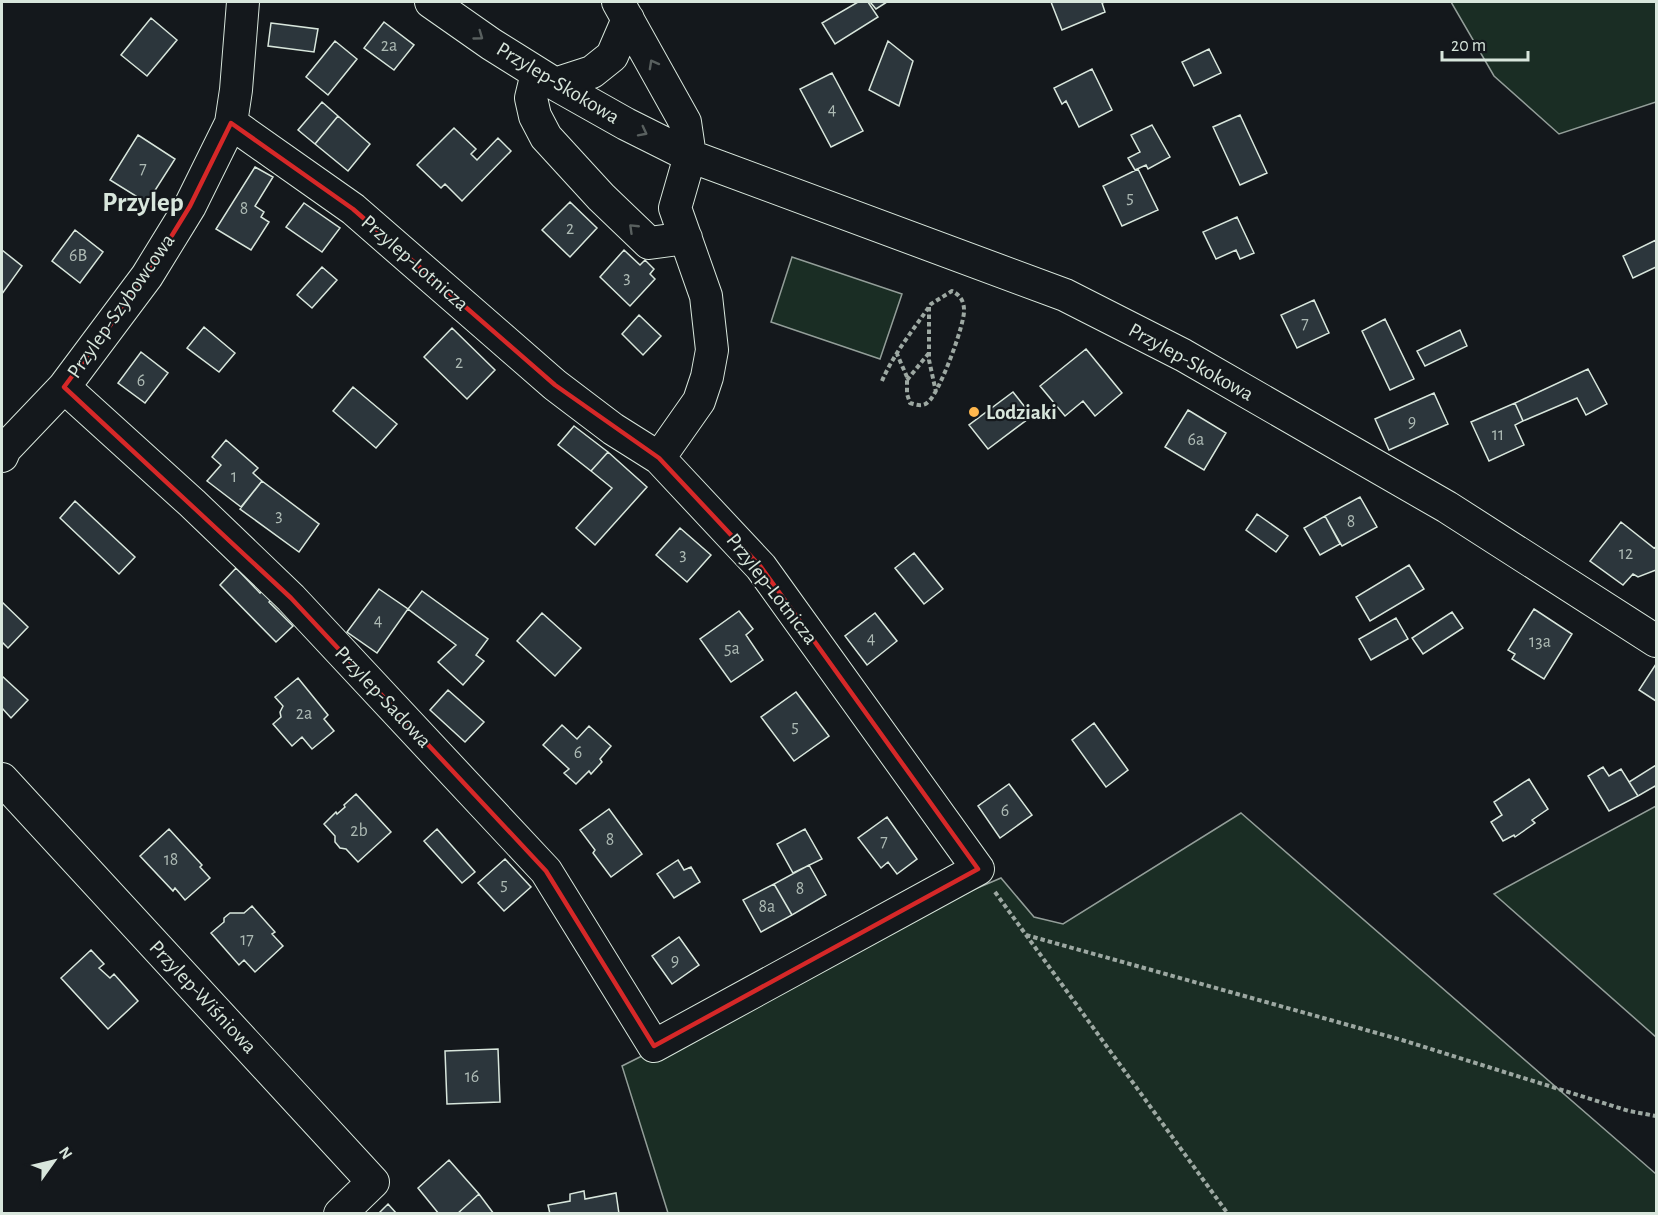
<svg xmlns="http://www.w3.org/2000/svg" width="1658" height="1215" font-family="'Alegreya Sans',sans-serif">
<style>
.green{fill:#1a2d24;stroke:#939e99;stroke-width:1.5}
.building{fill:#2c363c;stroke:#d8e6dc;stroke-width:1.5}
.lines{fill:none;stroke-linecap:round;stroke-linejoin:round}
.minor-casing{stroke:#d8e6dc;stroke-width:34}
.path{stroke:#9da8a2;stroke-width:4;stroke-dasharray:4.5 3;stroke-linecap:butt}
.minor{stroke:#14181c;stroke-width:32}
.oneway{stroke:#59605f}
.marked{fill:none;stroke:#d62828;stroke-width:4.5;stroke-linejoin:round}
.poi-dot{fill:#ffb74d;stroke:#14181c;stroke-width:2}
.labels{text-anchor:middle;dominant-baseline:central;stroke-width:4.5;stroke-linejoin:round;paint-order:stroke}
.number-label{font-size:18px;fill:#adbab4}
.street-label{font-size:21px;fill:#d8e6dc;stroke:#14181c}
.poi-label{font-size:21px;font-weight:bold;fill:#d8e6dc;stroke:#14181c;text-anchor:start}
.district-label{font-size:27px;font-weight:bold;fill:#d8e6dc;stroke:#14181c}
</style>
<rect width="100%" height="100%" fill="#14181c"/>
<path class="green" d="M1451,2H1656V102L1559,134L1494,76Z
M792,257L902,294L880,359L771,322Z
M1656,806V1037L1494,894Z
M1241,813L1656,1174V1213H668L622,1066L975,889L1001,878L1034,917L1063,924Z"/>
<path class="building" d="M858,2H868L878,17L835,44L822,23Z
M870,2H887L876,9Z
M1051,2H1105L1102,3L1105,12L1062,30Z
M151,18L177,40L147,76L121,55Z
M384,22L414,45L394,70L364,48Z
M271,23L318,29L314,52L268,46Z
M335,41L357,59L328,95L306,77Z
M888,41L913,61L899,106L869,90Z
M1209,49L1221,73L1194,86L1182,62Z
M1092,69L1112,110L1079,127L1066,101L1062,104L1054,88Z
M832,73L863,131L831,147L800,89Z
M322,102L338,116L315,144L298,130Z
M1240,115L1267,173L1240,185L1213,127Z
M338,116L370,144L348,171L315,144Z
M1152,125L1170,157L1148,169L1146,165L1135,170L1128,158L1140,152L1131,135Z
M454,128L476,149L471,154L477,160L498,138L511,151L462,201L445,184L441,188L417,165Z
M138,135L175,159L147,203L110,180Z
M255,167L273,177L255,206L264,212L261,217L269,222L251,250L216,229Z
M1138,169L1158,210L1122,226L1103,186Z
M570,202L597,228L570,257L542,230Z
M304,203L340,228L322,252L286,227Z
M1237,217L1254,253L1240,259L1236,250L1216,259L1203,232Z
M75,230L103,252L80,283L52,261Z
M1656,240V267L1633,278L1623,256Z
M2,250L22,266L2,294Z
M624,250L640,265L645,260L654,269L650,274L655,279L630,306L600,277Z
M322,267L337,280L312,308L297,295Z
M1314,300L1329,333L1297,348L1281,315Z
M639,315L661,336L643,355L622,334Z
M1385,319L1414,379L1390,390L1362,331Z
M204,327L235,353L219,372L187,348Z
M452,328L495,370L467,399L424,357Z
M1460,330L1467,346L1425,366L1417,351Z
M1086,349L1122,393L1095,416L1083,401L1065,416L1040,386Z
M141,352L168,373L145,403L118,383Z
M1588,369L1607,404L1586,415L1577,398L1523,421L1515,403Z
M353,387L397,424L376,448L333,411Z
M1013,392L1032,416L988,449L969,425Z
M1434,393L1448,424L1389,450L1375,419Z
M1515,403L1523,421L1515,425L1524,445L1489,461L1471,422Z
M1188,410L1226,433L1204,470L1165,447Z
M574,426L608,452L591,471L558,445Z
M226,440L258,468L253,473L262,481L241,507L207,481L221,465L212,457Z
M608,452L647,487L595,545L576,528L612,488L591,471Z
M262,481L319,524L299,552L240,509Z
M1360,497L1377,527L1342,546L1325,516Z
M75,501L135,557L119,574L60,518Z
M1257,514L1288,536L1276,552L1246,530Z
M1325,516L1340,544L1320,555L1304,528Z
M1621,522L1654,548L1656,547V570L1638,577L1633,574L1623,585L1590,561Z
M680,528L711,555L687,582L656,555Z
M914,553L943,589L924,604L895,568Z
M1409,565L1424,589L1370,621L1356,597Z
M236,568L260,593L264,588L274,598L269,602L293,626L276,642L220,585Z
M379,589L408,609L377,653L347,632Z
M422,591L488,639L476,655L484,661L463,685L438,662L456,645L408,609Z
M2,602L28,627L8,648L2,642Z
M1534,609L1572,634L1544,679L1512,659L1515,654L1508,650Z
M739,611L753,629L746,635L763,660L731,682L700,639Z
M1452,612L1463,628L1423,654L1412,638Z
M542,613L581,648L555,676L517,641Z
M875,613L897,641L867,665L845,636Z
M1396,618L1408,639L1371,660L1359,639Z
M1656,664V701L1639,690Z
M2,676L28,700L11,718L2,708Z
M298,678L328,715L324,719L334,731L312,749L302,737L292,746L273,724L281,717L280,712L283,706L275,697Z
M448,690L484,722L465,742L430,710Z
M796,692L829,736L794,761L761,717Z
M1094,723L1128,770L1106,787L1072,740Z
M562,725L577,739L589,726L611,746L600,759L602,762L591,774L589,771L576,784L564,773L569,769L543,745Z
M1656,765V788L1655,786L1638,796L1629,782Z
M1603,767L1609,776L1621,769L1638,796L1609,811L1588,776Z
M1529,779L1548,809L1532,820L1535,823L1515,837L1514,835L1503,841L1491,822L1502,815L1494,802Z
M1009,784L1032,815L1000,838L978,806Z
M356,794L391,832L358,862L346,849L340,848L335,842V836L324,824L336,812L337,814L345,807L344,805Z
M609,809L642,854L611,877L593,853L595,850L580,830Z
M887,817L917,859L897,874L888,862L881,868L858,838Z
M169,829L202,865L200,867L210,878L185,900L175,888L173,891L140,856Z
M437,829L475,872L462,883L424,841Z
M805,829L822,859L793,873L777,844Z
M505,859L531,887L504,911L478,883Z
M678,860L684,870L691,867L700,882L674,898L657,874Z
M809,865L826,895L792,915L774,884Z
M774,884L792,915L761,932L743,900Z
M252,906L275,932L272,934L283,946L255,972L244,960L239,965L211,933L224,922V918L230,913H244Z
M679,937L699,965L672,984L652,956Z
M91,950L104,964L99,968L110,978L114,974L138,1001L108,1029L61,978Z
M498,1049L500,1102L447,1104L445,1051Z
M449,1160L479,1194L457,1214H439L418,1188Z
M584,1191L585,1199L616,1193L619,1214H550L548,1205L570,1201V1194Z
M479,1194L494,1214H457Z
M388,1204L397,1214H378Z"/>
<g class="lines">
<g class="minor-casing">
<path id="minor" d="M431,2L491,44L555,84L626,124L690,156L1065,295L1183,355L1447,507L1656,641
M618,2L685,122L690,156L675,208L706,296L712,350L707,377L699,401L659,458
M537,73L531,98L535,116L546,137L601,197L649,243L686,238
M555,84L592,72L612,56L628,19
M64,387L192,503L291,598L546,871L654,1046L978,869L761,567L659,458L613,429L555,385L353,209L231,123
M2,456L5,449L64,387L147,276L190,206L231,123L236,90L243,2
M2,779L373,1182L340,1214"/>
</g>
<path class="path" d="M929,307V360L936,392
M907,380L929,353
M882,381C893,355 913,330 929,307L931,304L952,291C960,295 964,301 964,310C965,324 939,394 928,402C923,407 917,405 910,403L907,394V377L897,354
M995,892L1228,1214
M1026,935L1402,1040L1629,1111L1656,1116"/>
<use href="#minor" class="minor"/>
</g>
<defs><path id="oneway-chevron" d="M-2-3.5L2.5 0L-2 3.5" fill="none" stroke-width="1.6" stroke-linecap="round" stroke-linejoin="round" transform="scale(1.5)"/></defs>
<g class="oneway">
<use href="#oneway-chevron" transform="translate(479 36) rotate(36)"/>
<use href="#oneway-chevron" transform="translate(653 64) rotate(-119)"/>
<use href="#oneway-chevron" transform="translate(643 132) rotate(27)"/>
<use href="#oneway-chevron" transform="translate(633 228) rotate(-136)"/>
</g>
<path class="marked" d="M231,123L353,209L555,385L659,458L761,567L978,869L654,1046L546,871L291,598L64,387L147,276L190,206Z"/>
<circle class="poi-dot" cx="974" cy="412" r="6"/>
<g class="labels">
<g class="number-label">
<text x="389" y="46">2a</text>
<text x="832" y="110">4</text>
<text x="143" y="169">7</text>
<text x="1130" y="198">5</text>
<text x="244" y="209">8</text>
<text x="570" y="229">2</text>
<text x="78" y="256">6B</text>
<text x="627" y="278">3</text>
<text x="1305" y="324">7</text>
<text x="459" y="363">2</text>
<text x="141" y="381">6</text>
<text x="1412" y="422">9</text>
<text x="1498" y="435">11</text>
<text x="1196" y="440">6a</text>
<text x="234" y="477">1</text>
<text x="279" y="516">3</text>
<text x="1351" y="522">8</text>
<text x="1626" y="554">12</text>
<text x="683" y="555">3</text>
<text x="378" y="621">4</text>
<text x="871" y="639">4</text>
<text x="1540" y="642">13a</text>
<text x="732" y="649">5a</text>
<text x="304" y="714">2a</text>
<text x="795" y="727">5</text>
<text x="578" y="753">6</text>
<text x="1005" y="811">6</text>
<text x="359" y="831">2b</text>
<text x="610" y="840">8</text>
<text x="884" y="842">7</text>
<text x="171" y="860">18</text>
<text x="504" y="885">5</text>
<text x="800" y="889">8</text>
<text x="767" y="907">8a</text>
<text x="247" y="940">17</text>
<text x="675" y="961">9</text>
<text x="472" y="1077">16</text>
</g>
<g class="street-label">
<text transform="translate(558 83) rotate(31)">Przylep-Skokowa</text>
<text transform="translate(415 263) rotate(41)">Przylep-Lotnicza</text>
<text transform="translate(121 306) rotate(-55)">Przylep-Szybowcowa</text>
<text transform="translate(1191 362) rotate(29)">Przylep-Skokowa</text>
<text transform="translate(772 589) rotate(52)">Przylep-Lotnicza</text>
<text transform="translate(383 697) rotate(47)">Przylep-Sadowa</text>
<text transform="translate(203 997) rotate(47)">Przylep-Wiśniowa</text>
</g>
<g class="poi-label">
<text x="986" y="412">Lodziaki</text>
</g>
<g class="district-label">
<text x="143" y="202">Przylep</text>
</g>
</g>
<rect width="1658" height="1215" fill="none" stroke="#d8e6dc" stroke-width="6"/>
<g transform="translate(54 1161) rotate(56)" stroke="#14181c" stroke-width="4.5" paint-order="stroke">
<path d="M0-4.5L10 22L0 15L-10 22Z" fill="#d8e6dc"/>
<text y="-9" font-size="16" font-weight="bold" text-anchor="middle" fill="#d8e6dc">N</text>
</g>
<path d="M1442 51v9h86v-9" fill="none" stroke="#d8e6dc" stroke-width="3"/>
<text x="1451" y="51" font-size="18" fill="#d8e6dc" stroke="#14181c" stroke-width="4.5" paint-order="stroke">20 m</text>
</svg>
